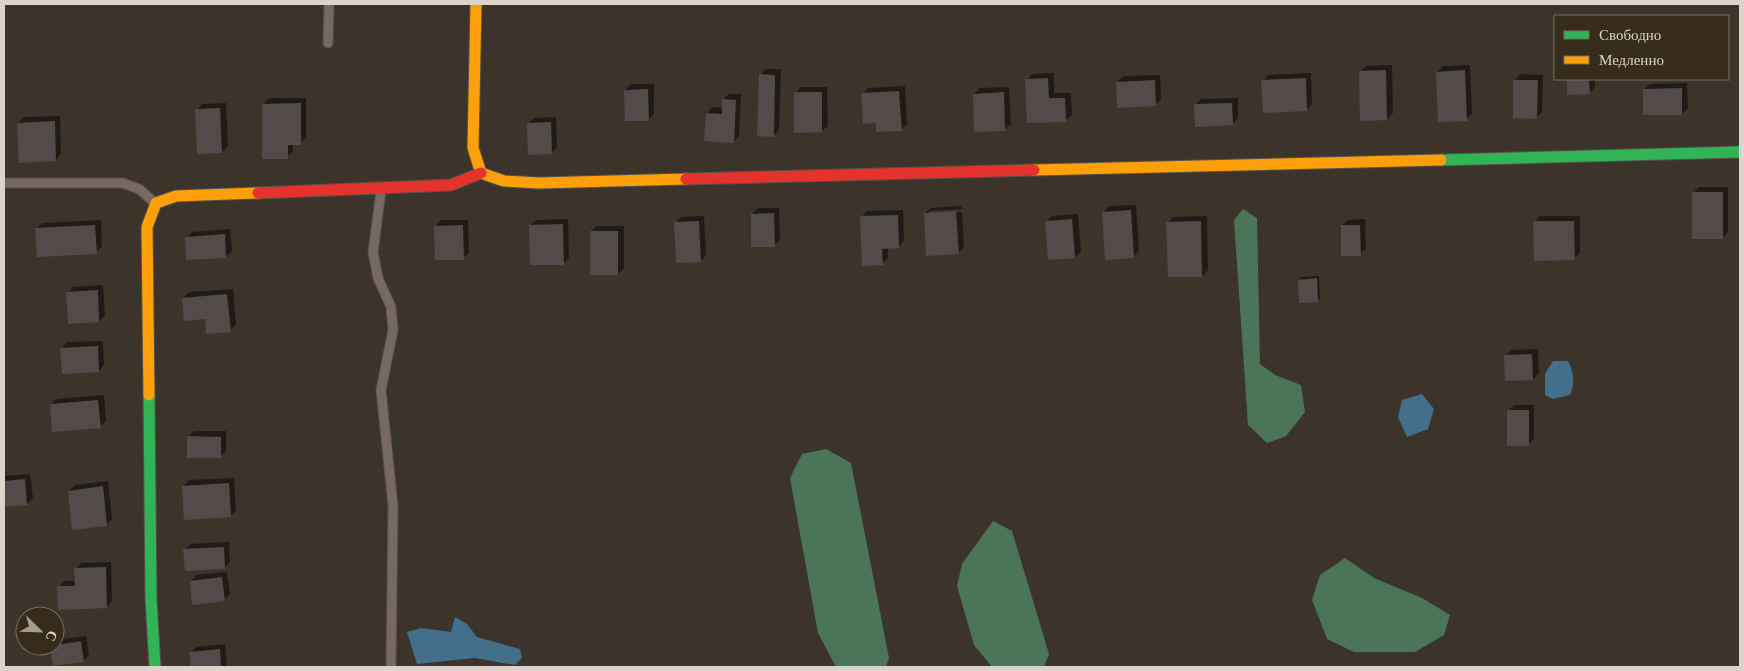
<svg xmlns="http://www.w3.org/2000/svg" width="1744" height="671" font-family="'Crimson Pro',serif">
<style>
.forest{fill:#4b7559}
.water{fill:#436f8b}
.shadow{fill:#0007}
.building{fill:#534b49}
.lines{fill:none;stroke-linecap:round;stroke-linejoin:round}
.lane-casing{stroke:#575149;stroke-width:11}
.fast-casing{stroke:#575149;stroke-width:13}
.slow-casing{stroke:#575149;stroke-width:13}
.jam-casing{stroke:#575149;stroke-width:13}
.lane{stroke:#776866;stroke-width:9}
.fast{stroke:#30b455;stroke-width:11}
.slow{stroke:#ff9f0a;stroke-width:11}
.jam{stroke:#e5322d;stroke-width:11}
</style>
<rect width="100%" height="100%" fill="#3c342b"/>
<path class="forest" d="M1243,209L1257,218L1260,364L1275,375L1301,385L1305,412L1286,436L1267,443L1248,425L1234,220Z
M826,449L851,463L889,658L886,667H836L818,633L790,478L802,454Z
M993,521L1012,531L1049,654L1044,667H992L974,645L957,586L962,564Z
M1345,558L1374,578L1422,598L1450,615L1444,635L1415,652H1354L1327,639L1312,600L1320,575Z"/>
<path class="water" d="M1553,361H1568C1574,372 1575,384 1570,395L1553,399L1545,395V374Z
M1422,394L1434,409L1428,429L1407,437L1398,417L1402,400Z
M455,617L467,624L477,637L520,649L522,658L515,665L475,658L417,664L407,632L421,628L451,632Z"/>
<path class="shadow" d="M1392,65L1393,113L1387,119L1360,72L1366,66Z
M1470,65L1472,114L1466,119L1437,72L1443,66Z
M766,69H781L779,130L774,135L760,75Z
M1054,73V93H1071L1072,115L1066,120L1029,122L1027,80L1032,74Z
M1311,73L1312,104L1307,110L1263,81L1268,75Z
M1520,74L1543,75L1542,112L1537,117L1515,80Z
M1160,75L1161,99L1155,105L1117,82L1123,76Z
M1568,79H1595V87L1589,93H1568Z
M1687,83L1688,108L1682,114L1644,89L1650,84Z
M631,84H654V114L648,120L625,90Z
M905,86L907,124L901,130L877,122L863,94L868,88Z
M801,87H827L828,126L822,131L795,93Z
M1009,87L1011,124L1005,129L974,94L980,88Z
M729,94H741L739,136L733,142L707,113L712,107L723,108V99Z
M269,98H306V138L300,143H293V152L287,157L263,104Z
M1238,98V118L1232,124L1195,105L1201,99Z
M226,103L228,146L222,152L197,110L202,104Z
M60,116L61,154L56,160L18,123L24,117Z
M556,117L557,147L552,153L528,124L534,118Z
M1699,187H1728V232L1723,238L1693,193Z
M1136,205L1139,251L1133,257L1104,212L1109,206Z
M961,206L962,209L929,211V214L962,212L964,247L958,253L925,213L931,208Z
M758,208H779L780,240L774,246L752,214Z
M903,210L904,241L898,247H888V258L882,264L861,217L867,211Z
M1078,214L1081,251L1075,257L1049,259L1046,222L1052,216Z
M704,216L706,255L701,261L675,223L681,217Z
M1207,216L1208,270L1202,276L1168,223L1173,217Z
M1540,216H1580V253L1574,259L1535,222Z
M568,219L569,258L563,264L530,225L536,220Z
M1365,219L1366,249L1360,254L1342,225L1348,220Z
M101,220L102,247L96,252L36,229L42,223Z
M441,220H468L469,253L463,258L436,226Z
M597,226H624V268L618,274L591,231Z
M230,229L232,251L226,257L186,238L192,232Z
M1319,276L1320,298L1318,300L1299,280L1302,277Z
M103,285L105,316L99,321L68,292L73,287Z
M233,289L236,325L230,330L206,318L184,298L189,292Z
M103,341L104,365L99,371L62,348L67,342Z
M1538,349L1539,373L1533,379L1505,356L1511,350Z
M104,395L106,421L100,427L51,404L57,399Z
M1514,405H1534V439L1528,445L1508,411Z
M194,431H226V451L220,457L189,436Z
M30,474L33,498L27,504L4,506V476Z
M234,478L236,511L230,516L183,486L189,480Z
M108,481L112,519L107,525L69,491L75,485Z
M229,542L230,562L225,568L185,550L190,544Z
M111,562L112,602L106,607L59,587L64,581H76V569L81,563Z
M227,572L230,594L224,600L191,581L197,575Z
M86,636L89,655L83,661L55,646L57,640Z
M225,644L227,667H192L191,653L196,647Z"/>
<path class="building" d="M1386,70L1387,120L1360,121L1359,71Z
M1465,70L1467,121L1438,122L1436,72Z
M759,74L775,75L774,137L757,136Z
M1048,78L1049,98H1065L1066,122L1027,123L1025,79Z
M1306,78L1307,111L1263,113L1261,80Z
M1567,79H1589L1590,94L1567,95Z
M1155,80L1156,106L1117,108L1116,82Z
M1513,80H1538L1537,119L1513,118Z
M1682,88V115H1643V89Z
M648,89L649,121H625L624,90Z
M899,91L902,131L876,132V123L863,124L861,93Z
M794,92H822V132L794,133Z
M1004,92L1005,131L974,132L973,94Z
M722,99L736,100L734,143L704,141L706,113L722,114Z
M301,103V145H288V159H262V104Z
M1232,103L1233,125L1195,127L1194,104Z
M220,108L222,153L197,154L195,109Z
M55,121L56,161L19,163L17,123Z
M551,122L552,154L528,155L527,123Z
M1692,192H1723V239H1692Z
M1131,210L1134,258L1105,260L1102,212Z
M956,211L959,254L926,256L924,213Z
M774,213L775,247H751V214Z
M898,215L899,248L882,249L883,265L862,266L860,216Z
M1072,219L1075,258L1048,260L1045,221Z
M699,221L701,262L676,263L674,222Z
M1201,221L1202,277H1168L1166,222Z
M1533,221H1574L1575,260L1534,261Z
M563,224L564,265H530L529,225Z
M95,225L97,254L37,257L35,228Z
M463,225L464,260H435L434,226Z
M1341,225H1360L1361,256H1341Z
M590,231H618V275H590Z
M225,234L226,258L186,260L185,237Z
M1317,278L1318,302L1299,303L1298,280Z
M98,290L99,322L68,324L66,292Z
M227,294L231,332L206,334L205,319L184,321L182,298Z
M98,346L99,372L62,374L60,348Z
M1532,354L1533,380L1505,381L1504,355Z
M98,400L101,428L52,432L50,404Z
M1507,410H1529V446H1507Z
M187,436L221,437V458H187Z
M25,479L27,505L4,507V481Z
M229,483L231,517L184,520L182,486Z
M103,486L107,526L72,530L68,491Z
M224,547L225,569L185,571L183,549Z
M106,567L107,608L58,610L57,586H75L74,568Z
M222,577L225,601L192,605L190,581Z
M81,641L84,662L53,666L50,646Z
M220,649L221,667H191L189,652Z"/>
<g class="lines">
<g class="lane-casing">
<path id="lane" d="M328,43L329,4
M4,183H123L139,189L154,202
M381,191L373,252L378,278L391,307L393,330L381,390L393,506L391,667"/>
</g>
<g class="fast-casing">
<path id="fast" d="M1441,160L1740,152
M149,395L151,599L155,667"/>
</g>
<g class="slow-casing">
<path id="slow" d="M476,4L473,148L481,173L504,181L539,183L686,179
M1034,170L1441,160
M149,395L147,227L156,203L176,196L258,193"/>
</g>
<g class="jam-casing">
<path id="jam" d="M686,179L1034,170
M258,193L451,185L481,173"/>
</g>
<use href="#lane" class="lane"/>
<use href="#fast" class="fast"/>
<use href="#slow" class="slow"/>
<use href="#jam" class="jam"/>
</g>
<rect width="1744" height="671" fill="none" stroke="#dcd4cb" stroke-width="10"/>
<rect x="1554" y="15" width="175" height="65" fill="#372b1b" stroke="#796f61"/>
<rect x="1564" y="31" width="25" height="8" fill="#30b455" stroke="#796f61"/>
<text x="1599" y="40" font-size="15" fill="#dcd4cb">Свободно</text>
<rect x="1564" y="56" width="25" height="8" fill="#ff9f0a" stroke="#796f61"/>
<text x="1599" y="65" font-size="15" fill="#dcd4cb">Медленно</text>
<g transform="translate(40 631) rotate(113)"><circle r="24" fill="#372b1b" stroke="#796f61"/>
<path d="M0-4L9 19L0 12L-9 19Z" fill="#a49c93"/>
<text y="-8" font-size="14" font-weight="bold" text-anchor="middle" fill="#dcd4cb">С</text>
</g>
</svg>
